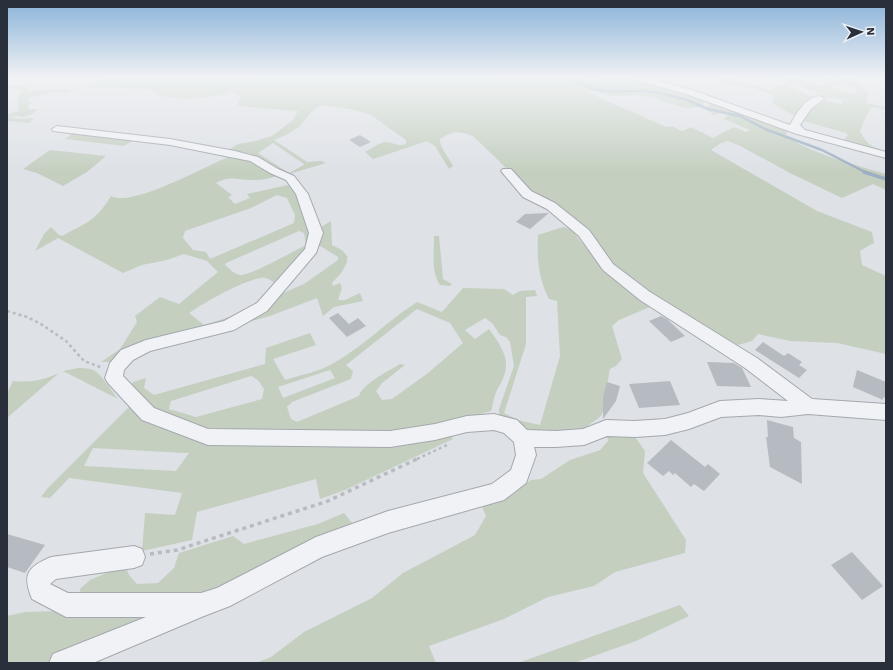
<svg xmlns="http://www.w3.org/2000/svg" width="893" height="670" font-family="'Work Sans',sans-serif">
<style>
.green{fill:#c4cfc0;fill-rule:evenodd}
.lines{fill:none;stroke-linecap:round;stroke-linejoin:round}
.stream-far1{stroke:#9dafc2;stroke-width:2.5}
.stream{stroke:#9dafc2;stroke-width:3.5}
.building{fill:#b6bbc2}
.minor-casing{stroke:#a4a8af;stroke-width:2}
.path-far1{stroke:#b8bcc1;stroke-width:2.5;stroke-dasharray:3 3;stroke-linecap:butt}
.path{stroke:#b8bcc1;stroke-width:3.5;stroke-dasharray:4 4;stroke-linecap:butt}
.minor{fill:#f0f2f5;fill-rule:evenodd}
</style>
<rect width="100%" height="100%" fill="#dee1e6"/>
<path class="green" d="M102,78H581L585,81L593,82L600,78H635L699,98L705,101L701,107L685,108L653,98L637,95L611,96L594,90L587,92L666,127L672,126L682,131L691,127L713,138L734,127L746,132L750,130L724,119L728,115L720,113L715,115L706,110L710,103L789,129L786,135C803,151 862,167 886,174V190L873,184L842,198L792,174L740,146L728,141L721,143L711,150L817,211L872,232L874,243L868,246L860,251L862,265L886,276V354L837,343L790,341L758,334L752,341L738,345L640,292L579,229L540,203L496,158L473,136L464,133L455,132L447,135L440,139C440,149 449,157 453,166L449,169L435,146L427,141L373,159L365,152C371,149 380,142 386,142C394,142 396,147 406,144V140L378,120C370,110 335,107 321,105L311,112L300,126L288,134L274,140L307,162L321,161L326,163L289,174L248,153L226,151L238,144L255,141L272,136L293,120L298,111L250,107L237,105L241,97L230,91L221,95L188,99L160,96L149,89L86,87L101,80ZM273,143L304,164V165L289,173L258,153Z
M719,78H734L735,80L769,90L787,83L785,80L780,78H798L823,87L831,83L817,78H824L836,82L842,78C852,78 865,85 869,94L866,103L886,107V110L872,107L866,116L860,131C867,145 872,147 886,151V154L842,141L848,135L846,133L800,120L822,100L841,104L844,100C817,93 815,100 796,117L772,103L775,96L753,88L719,83ZM793,83L819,94H818L813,97L787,86ZM841,84L856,88L857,90L853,94L830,88L835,85Z
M7,86L31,87L27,90H78L64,94L59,91L29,98L27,100L32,103L29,105L28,109H38L31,115L23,117L17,116L9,117L18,119L34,118L29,123L7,121V114L19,111L18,102L21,90L7,88Z
M75,132L136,139L124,146L65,139Z
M50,150L106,156L87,172L63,186L37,173L23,169Z
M233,155L249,159L277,176C269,179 261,180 252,180C237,180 230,175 216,183L232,195L228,197L235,204L250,198L247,194L288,185L299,196L310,229L308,249L277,285C274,283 270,279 266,278C251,275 202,304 189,313L204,325L239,314L252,306H259L237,319L139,344L109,362H101L120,349L137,322L135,316L160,297L179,304L218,272L207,261L184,254L167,260L142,265L123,273L58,238L35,251L44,234L51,227L58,234L62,236C86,223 96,221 111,196C133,208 209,164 233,155ZM277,195L287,198L295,215L294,223L210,259L206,252L193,250L183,238L185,231L251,208ZM299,231L304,233L306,245C294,251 250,276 240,275C234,274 230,269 225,265L226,263Z
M331,221L332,245L342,250L348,257L347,258V262L342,272L332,283L333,286L340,283L342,288L338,300H345L360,293L363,301L334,307L323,316L317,298L270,316L241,324L276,296L304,284L338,260V257L317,244L318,229Z
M563,227L571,229L604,270L627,290L652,306L619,320L612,326L622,359L616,366L610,369C608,376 605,409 602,414C600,418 594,421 590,424C563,448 526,431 499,416V409L514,366L510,342L506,337L500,335L492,323L485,318L465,330L475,339L489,329C496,339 507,353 506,366C506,374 501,383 497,390C494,396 493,404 491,411L452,422L394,431L342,432L199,428L163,415L145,403L131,386L133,382L146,378L144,388L154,395L265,364L266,348L310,333L316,345L273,359L285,380C300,375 318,372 332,364C363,347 387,321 417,302L442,312L463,288L504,289L513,295L520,291L535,290L537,296L526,297V344L504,413L518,420L540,425L560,356L557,301L549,299C538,277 537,259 538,235ZM417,309L450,323L463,343L428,373L392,399L382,400L376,391L382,383L405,365L400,364C389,371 362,384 359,396L297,422L291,419L287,407L292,402L351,379L353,371L346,365ZM330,370L335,378L283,398L278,387ZM251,376L258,380L264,389L262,399L196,417L169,409L171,401Z
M434,236H439L443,279L452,284L450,286L440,285C431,272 434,252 434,236Z
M78,368C82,368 87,368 91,369C101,372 111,391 118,399L63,371Z
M59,373L7,418V393L13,381C31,383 43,380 59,373Z
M130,406L157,426L198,441L405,445L450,435L453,439L345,490L320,499L316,479L197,512L192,540L142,551L145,513L175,515L182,493L69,478L50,498L41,497L47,489ZM93,448L185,453H189L176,471L84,466Z
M603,434H633L645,451L643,473L686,540L685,553L615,572L594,586L548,597L504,619L429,646L436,663H256L271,657L304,632L372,598L403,573L475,535L486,516L480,502L521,487L531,480L541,479L570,460L600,450L609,440Z
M344,513L357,529L212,596L81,599L80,589L90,580L125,565L129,575L137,584L158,583L174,568L179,553L233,536L244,544L318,524Z
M680,605L689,616L636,641L574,663H518Z
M97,610L170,614L46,663H7V616L25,612Z"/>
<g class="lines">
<path class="stream-far1" d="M567,78L594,89L604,91H646L661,93L687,100L708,109L740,116L765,129L822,150L867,173"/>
<path class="stream" d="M864,172L886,179"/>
</g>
<path class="building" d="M360,135L371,142L360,147L349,140Z
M549,213L530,229L516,222L525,214Z
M338,313L349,324L358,318L366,326L347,337L329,318Z
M661,316L667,319L685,336L671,342L649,321Z
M763,342L784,356L788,353L802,362L799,365L807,370L799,378L755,350Z
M707,362L734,363L742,368L751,387L717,386Z
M857,370L886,382V399L883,397V400L853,387Z
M670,381L680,405L639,408L629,384Z
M607,382L620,386L616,401L603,419V397Z
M767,420L793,427L794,438L801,442L802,484L770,467L766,437H768Z
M671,440L705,467L708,464L720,474L704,491L694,484L691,487L675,473L673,475L669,471L663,476L647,463Z
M7,534L45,545L25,573L7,567Z
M852,552L883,586L862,600L831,565Z"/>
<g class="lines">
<g class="minor-casing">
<path id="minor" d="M635,78H648L692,90L790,125C796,114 808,93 822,97L824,99L811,109L800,125L805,130L886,152V158L797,134L686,94L636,80Z
M57,126L170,139L235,151L258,157L278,169L294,176L308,194L323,233L316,253L267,311L234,330L150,351L133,360L124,370L123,376L154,408L208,429L390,431L435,424L467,416L494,414L517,420L527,430L556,431L583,429L606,420L635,421L665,419L688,413L720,401L759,399L788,401L745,368L640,300L603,270L579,236L547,209L523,197L501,171L503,169H511L531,191L555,203L589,230L613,264L650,292L757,358L812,399L886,404V420L808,414L781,417L759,415L721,417L689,429L665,435L635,437L607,436L584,445L556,447H534L536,455L526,483L504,500L388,533L322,557L230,606L204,616L93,663H49L53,654L146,617H66L32,599C22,575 27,567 51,557L134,546L142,549L145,557L142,565L134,568L56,579L50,584L68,593H201L217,588L316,537L388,511L492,484L511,470L516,455L514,442L504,433L494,430L467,432L435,440L390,447L208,445L142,420L108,383L105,378L110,363L121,350L146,340L224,321L257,303L305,249L309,233L296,194L286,180L270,173L250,161L170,145L53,131L52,129Z"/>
</g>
<path class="path-far1" d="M7,311L27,317L41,324L66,341L84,361L103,368
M417,459L449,444"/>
<path class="path" d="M150,554L177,550L328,501L419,458"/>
<use href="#minor" class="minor"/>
</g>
<linearGradient id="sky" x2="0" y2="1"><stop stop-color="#8ab2d9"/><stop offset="0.45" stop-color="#f0f2f4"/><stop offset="1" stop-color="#f0f2f4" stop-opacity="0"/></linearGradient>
<rect width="893" height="172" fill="url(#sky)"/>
<rect width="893" height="670" fill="none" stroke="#29303b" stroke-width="16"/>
<g transform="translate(861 32) rotate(87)" stroke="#edf0f4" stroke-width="3" paint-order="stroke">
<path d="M0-3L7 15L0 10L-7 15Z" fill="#29303b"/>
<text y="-6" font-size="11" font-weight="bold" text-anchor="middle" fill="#29303b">N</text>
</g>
</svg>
